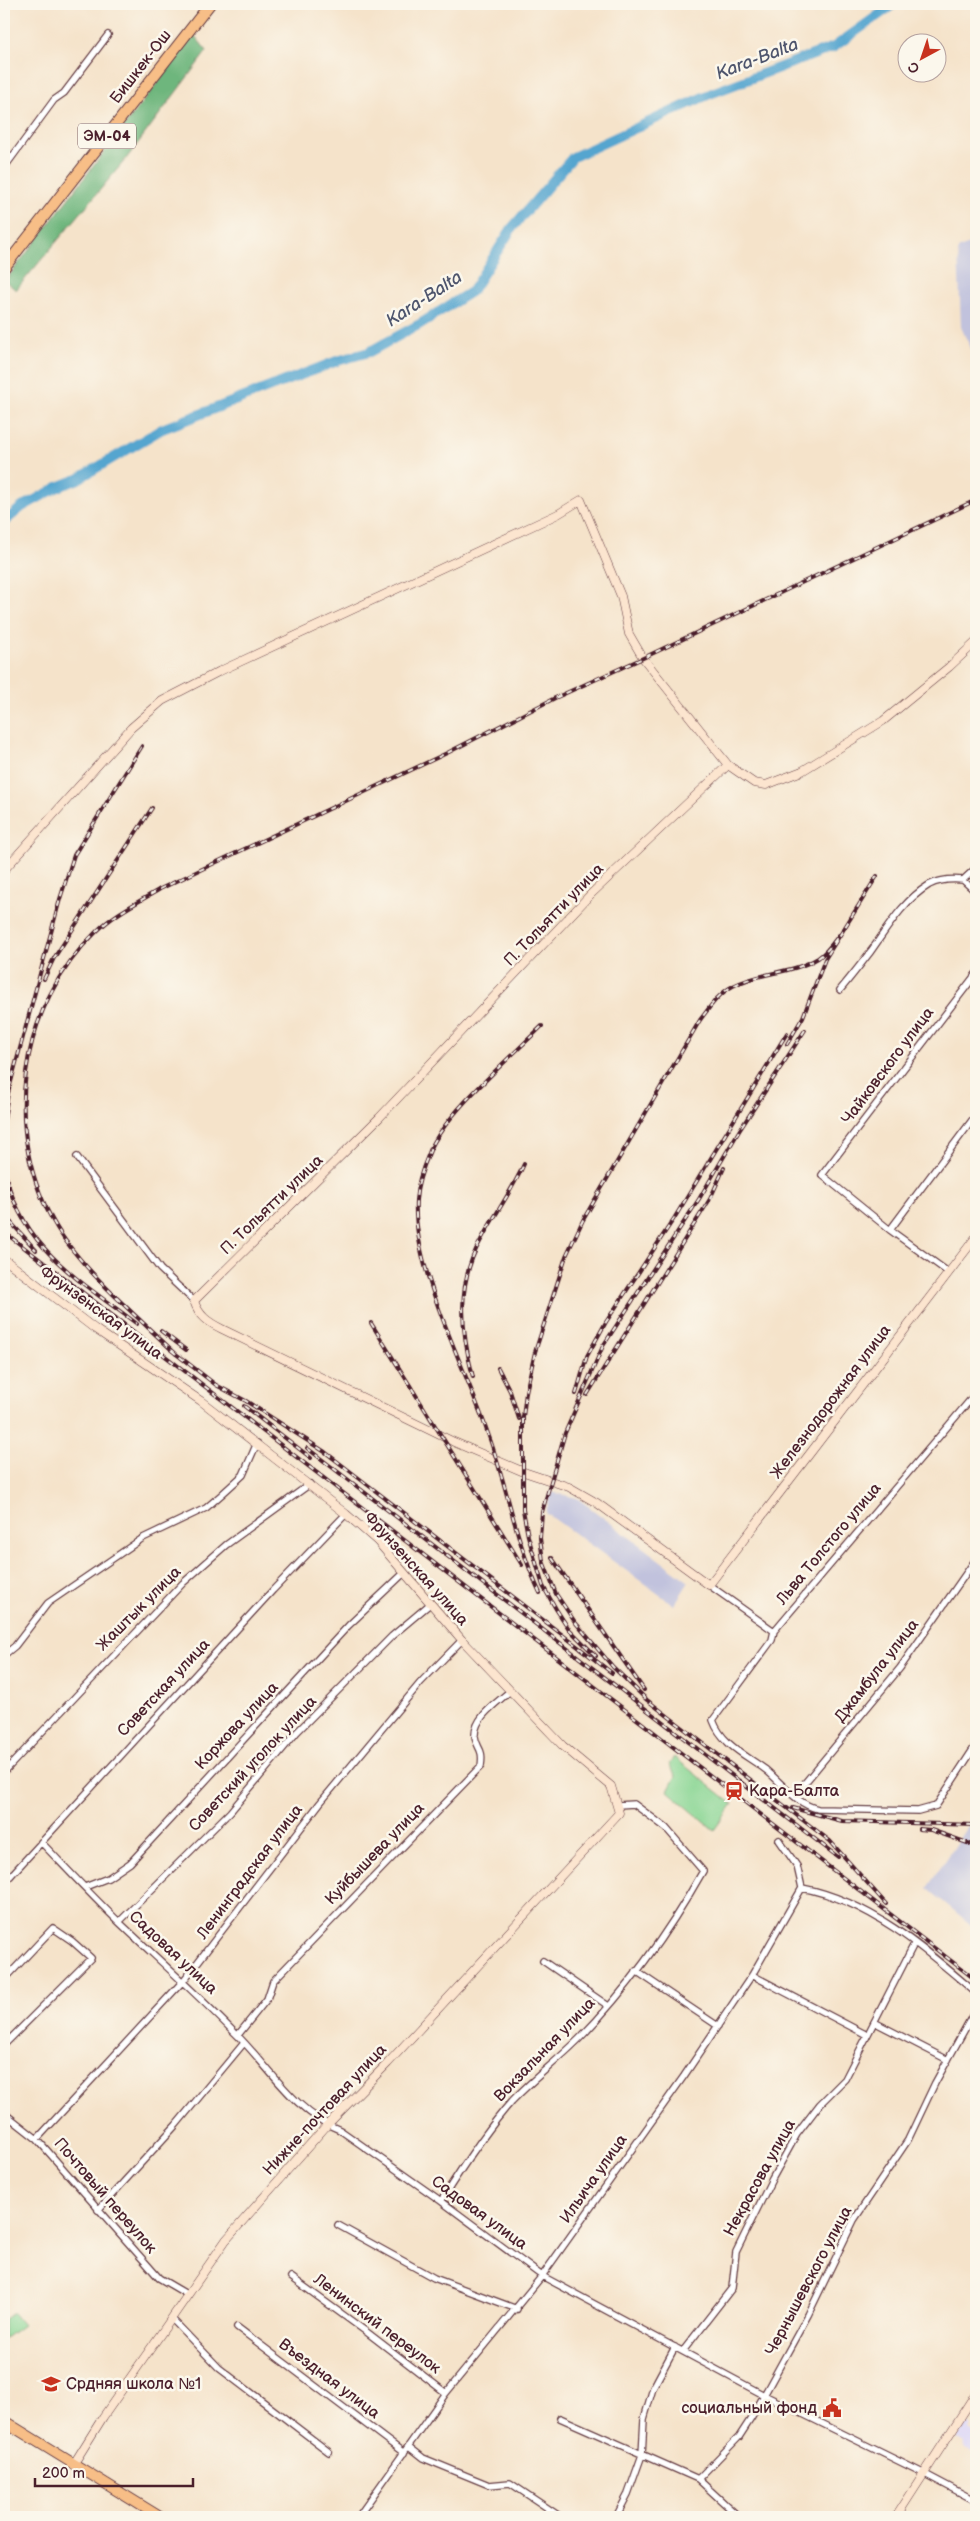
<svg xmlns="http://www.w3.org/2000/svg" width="980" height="2521" font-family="'Balsamiq Sans',sans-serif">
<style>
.built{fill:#dbd6f7}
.industrial{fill:#c1c2dd}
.green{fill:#88d593;stroke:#697a5f}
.forest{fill:#6eb67d;stroke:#5c6a54}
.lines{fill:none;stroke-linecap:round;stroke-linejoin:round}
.river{stroke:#54a5cf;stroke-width:10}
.street-casing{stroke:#643c43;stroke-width:8}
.secondary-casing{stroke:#643c43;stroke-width:9}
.highway-casing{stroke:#643c43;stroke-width:12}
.street{stroke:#fff;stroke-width:5.5}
.secondary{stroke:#fce5cf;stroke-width:8}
.highway{stroke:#f7be87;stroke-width:10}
.rail-casing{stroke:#4a1f2b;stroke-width:4}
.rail{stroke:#fbf7ec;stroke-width:2;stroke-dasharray:5.5;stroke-linecap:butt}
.labels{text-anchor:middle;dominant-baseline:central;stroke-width:5;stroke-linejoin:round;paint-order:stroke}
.shield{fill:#fbf7ec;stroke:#7f6065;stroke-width:1}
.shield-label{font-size:15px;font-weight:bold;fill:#4a1f2b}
.street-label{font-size:16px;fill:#4a1f2b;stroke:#fbf7ec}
.poi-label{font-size:16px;fill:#4a1f2b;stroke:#fbf7ec;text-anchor:start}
.water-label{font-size:18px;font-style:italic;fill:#4e556d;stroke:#fbf7ec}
</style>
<rect width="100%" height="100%" fill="#fbf7ec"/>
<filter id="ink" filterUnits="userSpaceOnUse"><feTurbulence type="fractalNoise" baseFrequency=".02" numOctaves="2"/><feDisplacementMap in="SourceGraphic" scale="10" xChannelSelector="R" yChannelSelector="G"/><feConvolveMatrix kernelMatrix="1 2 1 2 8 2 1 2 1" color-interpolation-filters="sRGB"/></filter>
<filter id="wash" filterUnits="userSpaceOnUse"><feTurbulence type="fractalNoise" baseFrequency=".0096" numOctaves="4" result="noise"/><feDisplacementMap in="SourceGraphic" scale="20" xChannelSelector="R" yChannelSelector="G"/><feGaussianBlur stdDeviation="1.12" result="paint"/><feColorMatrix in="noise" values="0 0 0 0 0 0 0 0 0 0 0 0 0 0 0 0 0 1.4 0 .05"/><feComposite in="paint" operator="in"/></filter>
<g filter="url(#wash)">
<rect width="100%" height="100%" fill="#f5e3ca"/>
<path class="built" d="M966,2422L971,2426L969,2429L976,2434V2456L964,2448L965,2443L957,2438Z"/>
<path class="industrial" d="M976,241V360L961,327L958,249Z
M551,1492L577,1498L689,1582L674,1605L546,1513Z
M976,1815V1929L927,1888Z"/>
<path class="green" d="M674,1757L733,1804L714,1830L668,1791L676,1776L669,1764Z
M13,2313L23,2325L4,2339V2320Z"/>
<path class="forest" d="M194,35L207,51L126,159L16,290L5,281Z"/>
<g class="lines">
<path class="river" d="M4,522L22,507L58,487L78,479L162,429L337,361L369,352L420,324L472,291L512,228L573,157L712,93L834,47L894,4"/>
</g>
</g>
<g filter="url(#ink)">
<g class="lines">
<g class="street-casing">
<path id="street" d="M4,168L54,100L64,93L108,35
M963,880L976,892
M840,990C851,977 861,964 871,951C888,927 903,901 929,885C939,880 952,879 963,880L976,868
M77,1157L160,1269L194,1301
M890,1230L976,1115
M948,1272L890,1230L822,1175L976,974
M976,1393L774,1631L772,1640L713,1720C722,1745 746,1755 766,1770C783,1784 796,1804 818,1809L918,1811L936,1806L976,1745
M709,1585L774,1631
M4,1655L15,1646L48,1603L143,1538L206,1508L221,1495L243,1475L257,1443
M4,1772L183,1583L226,1545L310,1484
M794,1796L900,1668L976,1559
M41,1842C67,1869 93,1897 120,1923C159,1960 198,1995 235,2033C268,2065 295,2113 340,2130L441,2201L542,2276L762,2394L925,2474L976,2501
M4,1883L273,1590L346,1514
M85,1887L108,1878L130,1863L349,1625L403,1574
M802,1888C870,1901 925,1949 976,1993
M119,1922L230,1812L297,1732L392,1636L430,1604
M543,1961L607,2005
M636,1971L718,2026
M752,1975L867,2035
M4,1980L53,1928L72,1941L91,1958L4,2045
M874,2022L948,2060
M238,2035L267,1999L273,1981L481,1766C484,1747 476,1749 475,1736C474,1717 498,1702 510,1691
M4,2113L37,2139L159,2278L188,2295
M37,2139L184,1980L320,1803L421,1682L462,1640
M441,2201C461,2169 487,2129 512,2101C533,2079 557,2061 579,2039C627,1990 669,1931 703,1871L666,1828L634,1804L618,1805
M98,2210L176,2125L244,2043
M338,2225L434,2278L517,2309
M291,2277L368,2333L446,2393
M172,2319L219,2368L329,2452
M237,2327L404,2453
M683,2351L732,2288L736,2252L772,2179L797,2134L820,2104L845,2079L914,1944
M560,2418L698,2479L739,2517
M409,2447L423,2458L489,2485L510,2483L561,2517
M698,2479L739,2437L752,2417L808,2315L854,2220L908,2140L935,2083L976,2009
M358,2517L446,2393L542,2276L684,2076L752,1975L802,1888L797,1866L779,1840
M616,2517L628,2494L642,2455L644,2419L653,2388L675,2347"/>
</g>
<g class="secondary-casing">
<path id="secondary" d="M976,642L949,667L883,721L802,771L766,785L754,783L728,765L591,894L379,1118L194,1301C199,1316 208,1322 222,1329L454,1442L524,1472L569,1487L597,1503L709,1585L976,1237
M4,870L131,728L162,701L220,671L558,514L581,500L621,596L629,634L643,658L728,765
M4,1259L95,1329L201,1401L346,1514L377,1541L462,1640L563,1746L611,1786L619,1813L388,2063L327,2125L226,2240L103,2417L73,2465
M896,2517L976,2393"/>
</g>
<g class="highway-casing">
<path id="highway" d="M4,268L210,4
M4,2421L160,2517"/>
</g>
<use href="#street" class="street"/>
<use href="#secondary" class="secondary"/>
<use href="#highway" class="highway"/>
<g class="rail-casing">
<path id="rail" d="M44,979L54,958L152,808
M805,1030L739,1131L699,1199L603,1346L565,1433L542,1512L540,1538L543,1561L556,1594L575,1622L613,1667L647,1700L830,1841L886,1904
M787,1044L803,1017L825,959L877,876
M4,1120L8,1093L60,899L74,855L142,746
M4,1168C20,1247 78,1279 137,1324
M4,1215L36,1250
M4,1232L976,1980
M371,1323L522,1565
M161,1331L186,1350
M171,1350L216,1385L246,1401L325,1452L612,1673
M176,1354C139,1318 84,1272 57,1228C0,1134 18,1006 97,931C115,913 139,902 160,889L449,752L555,698L643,658L976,500
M498,1368L510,1391L519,1419
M473,1377C461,1331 456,1283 481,1240C495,1214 512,1191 524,1164
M576,1394L587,1356L606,1322L675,1217L787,1033
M587,1395L710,1199L724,1168
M244,1406L311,1458
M307,1448L838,1857
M552,1558L644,1690
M540,1593C515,1541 507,1484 487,1431C465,1367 412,1267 416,1200C417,1185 423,1167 429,1153C443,1115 511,1057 542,1026
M596,1656L569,1629L556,1609L543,1586L528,1536L523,1510V1417L526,1392L535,1352L566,1256L583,1220L700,1020C710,1007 718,994 733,986C759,972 792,974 818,958C827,952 833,943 839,935
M793,1808L842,1821L976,1825
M919,1829L931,1830L976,1846"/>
</g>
<use href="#rail" class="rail"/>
</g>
</g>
<defs>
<g id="station-bare" transform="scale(1.5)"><path d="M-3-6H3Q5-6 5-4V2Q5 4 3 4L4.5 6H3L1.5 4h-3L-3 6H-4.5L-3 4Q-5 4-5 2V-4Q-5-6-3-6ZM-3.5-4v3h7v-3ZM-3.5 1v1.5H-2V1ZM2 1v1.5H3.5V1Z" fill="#c8321e" stroke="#fbf7ec" stroke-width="2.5" paint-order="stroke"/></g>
<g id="school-bare" transform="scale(1.5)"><path d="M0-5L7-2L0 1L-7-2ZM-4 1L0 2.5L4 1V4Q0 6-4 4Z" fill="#c8321e" stroke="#fbf7ec" stroke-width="2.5" paint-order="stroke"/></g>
<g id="civic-bare" transform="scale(1.5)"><path d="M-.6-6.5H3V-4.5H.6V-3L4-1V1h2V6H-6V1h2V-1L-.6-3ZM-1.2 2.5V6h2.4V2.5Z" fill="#c8321e" stroke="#fbf7ec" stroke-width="2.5" paint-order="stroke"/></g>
</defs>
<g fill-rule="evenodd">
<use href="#station-bare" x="734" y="1791"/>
<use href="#school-bare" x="51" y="2384"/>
<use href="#civic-bare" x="832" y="2408"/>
</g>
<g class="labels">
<rect class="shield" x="78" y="123.5" width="58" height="25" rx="4"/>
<g class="shield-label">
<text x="107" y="136">ЭМ-04</text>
</g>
<g class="street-label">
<text transform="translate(141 67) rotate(-52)">Бишкек-Ош</text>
<text transform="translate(554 915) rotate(-46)">П. Тольятти улица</text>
<text transform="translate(888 1066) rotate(-53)">Чайковского улица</text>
<text transform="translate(272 1205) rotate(-44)">П. Тольятти улица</text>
<text transform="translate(101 1313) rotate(36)">Фрунзенская улица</text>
<text transform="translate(831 1402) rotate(-53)">Железнодорожная улица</text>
<text transform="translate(829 1544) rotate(-50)">Льва Толстого улица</text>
<text transform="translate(416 1569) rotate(48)">Фрунзенская улица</text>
<text transform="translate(139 1609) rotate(-45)">Жаштык улица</text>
<text transform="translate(877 1671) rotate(-52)">Джамбула улица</text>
<text transform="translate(164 1688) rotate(-47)">Советская улица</text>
<text transform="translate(237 1726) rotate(-47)">Коржова улица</text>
<text transform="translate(253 1764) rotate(-47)">Советский уголок улица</text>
<text transform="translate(375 1854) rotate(-46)">Куйбышева улица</text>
<text transform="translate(250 1872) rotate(-53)">Ленинградская улица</text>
<text transform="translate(173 1953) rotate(43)">Садовая улица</text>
<text transform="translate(545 2050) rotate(-46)">Вокзальная улица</text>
<text transform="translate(325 2110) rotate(-47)">Нижне-почтовая улица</text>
<text transform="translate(760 2178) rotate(-61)">Некрасова улица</text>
<text transform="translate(594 2179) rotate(-55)">Ильича улица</text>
<text transform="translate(105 2196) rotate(49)">Почтовый переулок</text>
<text transform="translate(479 2213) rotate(36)">Садовая улица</text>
<text transform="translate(809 2281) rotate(-62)">Чернышевского улица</text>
<text transform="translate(377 2324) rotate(37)">Ленинский переулок</text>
<text transform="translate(329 2379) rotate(37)">Въездная улица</text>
</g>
<g class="poi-label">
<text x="749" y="1791">Кара-Балта</text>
<text x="66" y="2384">Срдняя школа №1</text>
<text x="817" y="2408" text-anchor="end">социальный фонд</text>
</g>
<g class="water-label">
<text transform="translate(757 59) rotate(-21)">Kara-Balta</text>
<text transform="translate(424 299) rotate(-33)">Kara-Balta</text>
</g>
</g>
<rect width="980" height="2521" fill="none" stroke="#fbf7ec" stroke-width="20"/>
<g transform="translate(922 58) rotate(220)"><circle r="24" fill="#fbf7ec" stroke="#b4a19f"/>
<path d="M0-4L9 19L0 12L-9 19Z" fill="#c8321e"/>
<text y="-8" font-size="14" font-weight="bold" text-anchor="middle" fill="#4a1f2b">С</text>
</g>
<path d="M35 2478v8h158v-8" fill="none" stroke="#4a1f2b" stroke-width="2.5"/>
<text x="42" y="2478" font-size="15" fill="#4a1f2b" stroke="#fbf7ec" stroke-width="4" paint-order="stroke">200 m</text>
</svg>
